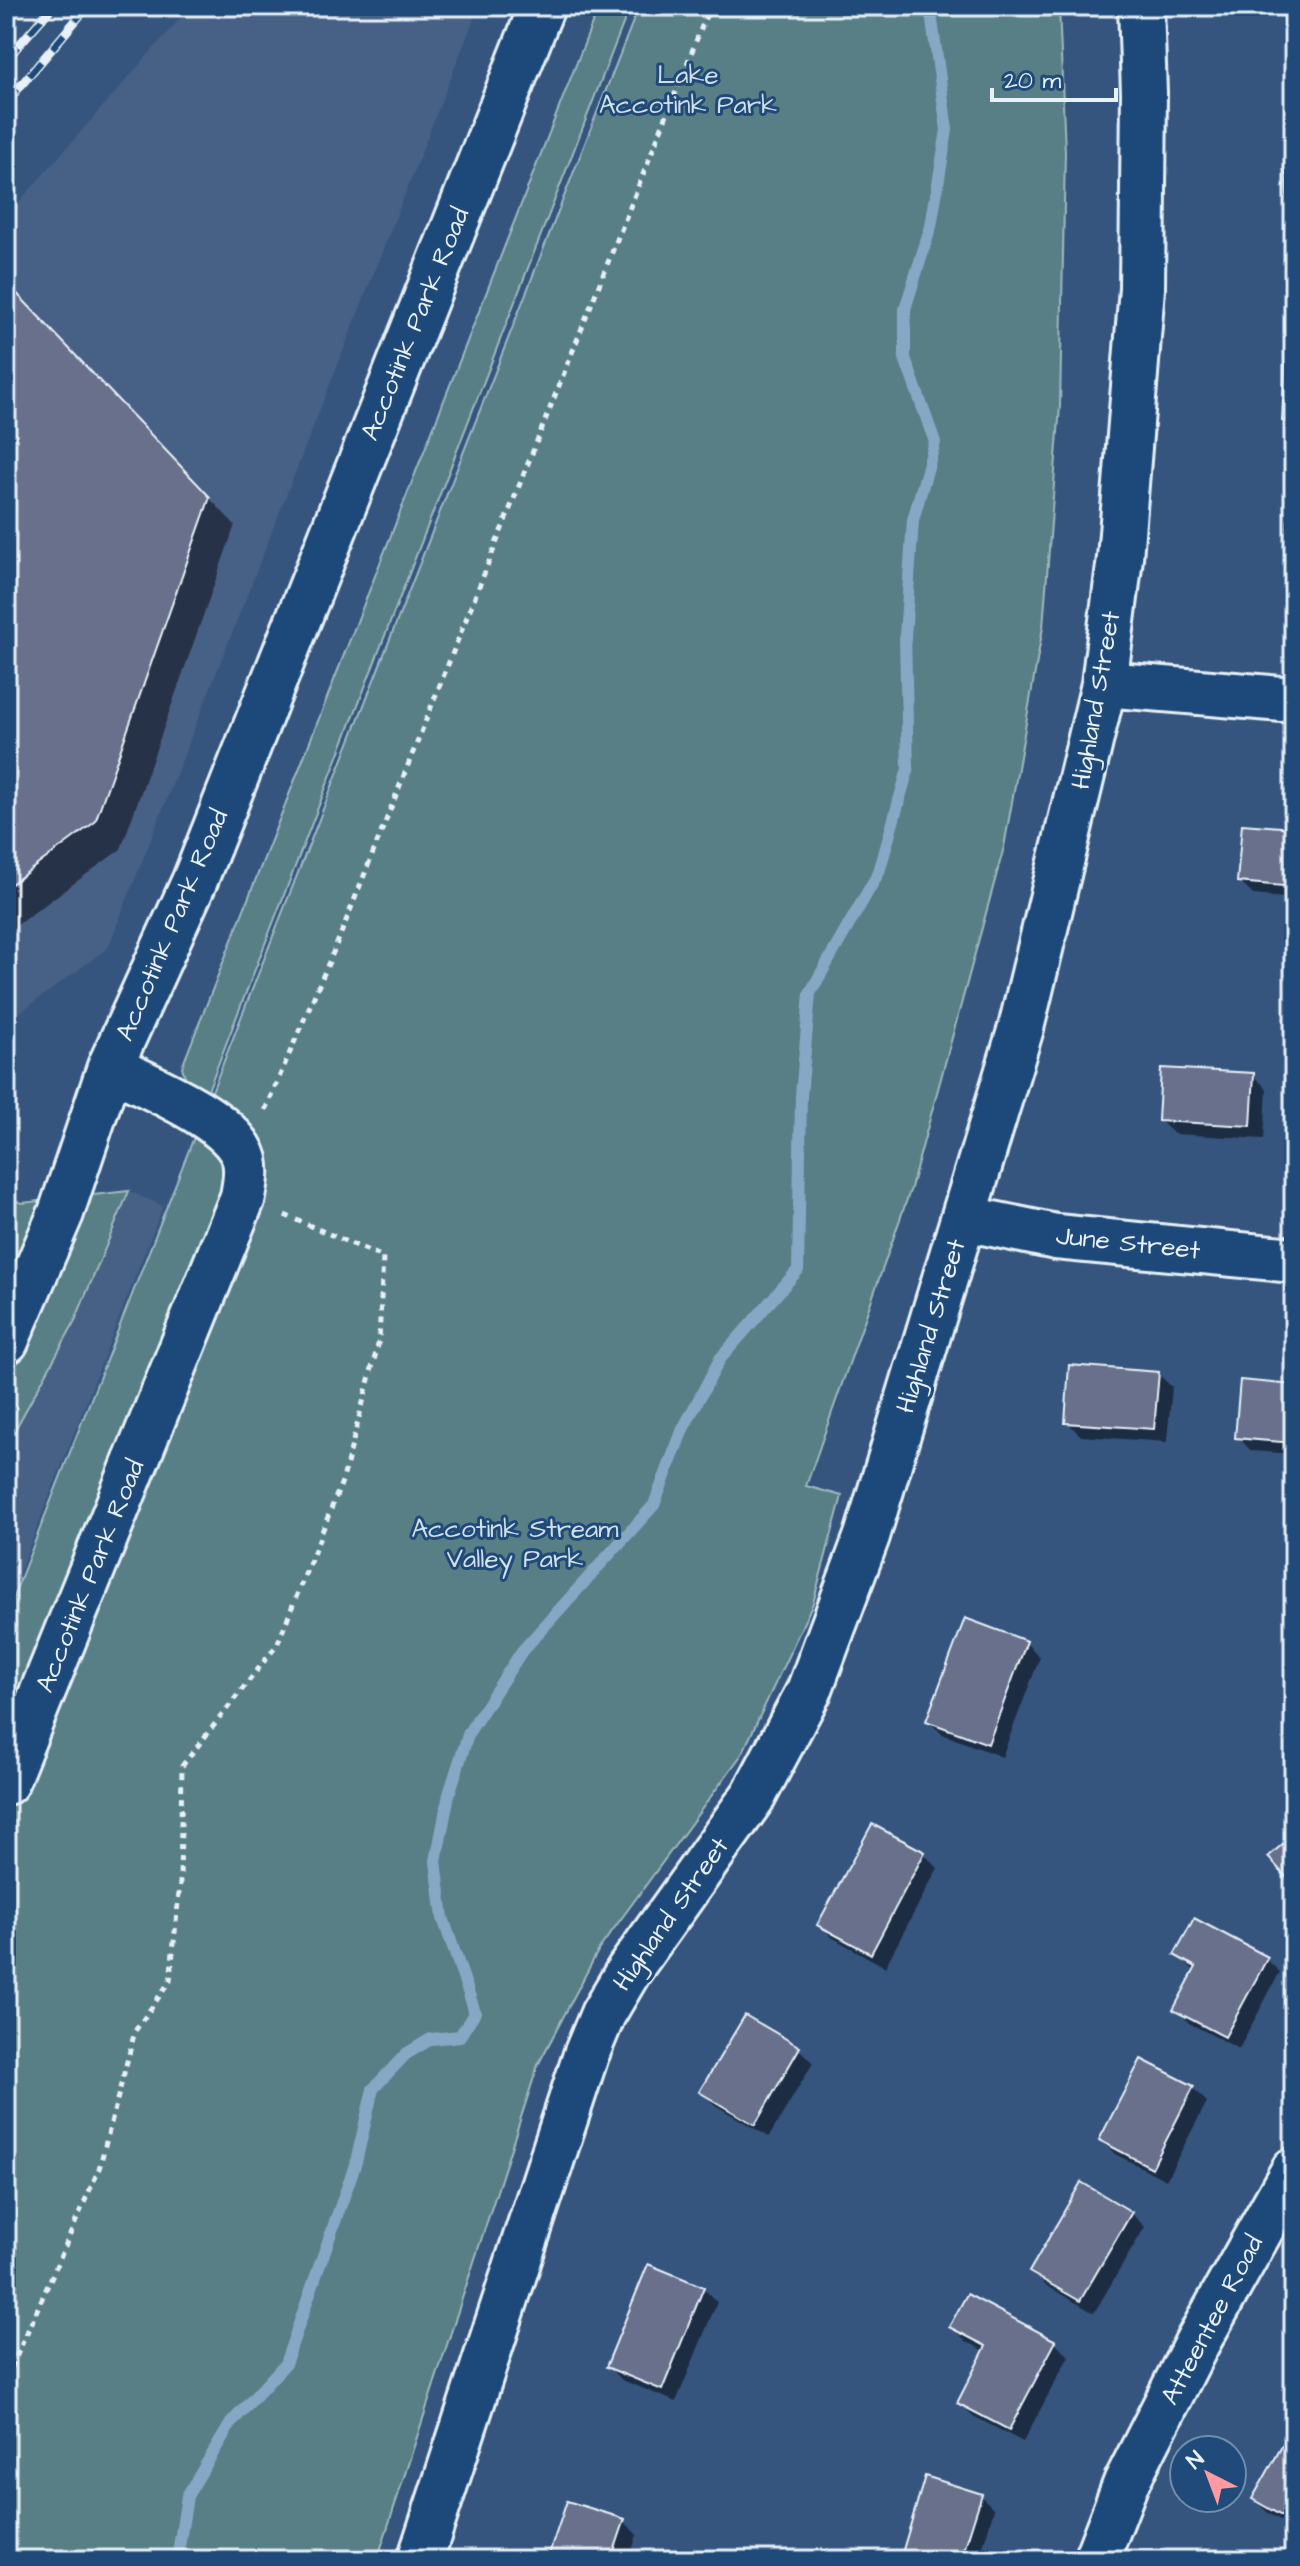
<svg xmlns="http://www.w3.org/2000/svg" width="1300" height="2566" font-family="'Architects Daughter',sans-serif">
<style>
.built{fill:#476085}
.green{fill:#587f86;stroke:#a0b8bf;stroke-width:2}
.shadow{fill:#0007}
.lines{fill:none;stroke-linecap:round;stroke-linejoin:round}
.stream{stroke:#87a8c5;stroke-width:12}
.building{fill:#68708b;stroke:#e8f1f8;stroke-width:2}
.minor-casing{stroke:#e8f1f8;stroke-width:50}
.path{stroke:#e8f1f8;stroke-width:5;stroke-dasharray:6 6;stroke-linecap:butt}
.minor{stroke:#1f4a7a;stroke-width:44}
.rail-casing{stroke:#e8f1f8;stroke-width:9}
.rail{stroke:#1f4a7a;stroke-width:6;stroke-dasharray:18;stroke-linecap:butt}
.labels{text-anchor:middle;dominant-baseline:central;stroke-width:6;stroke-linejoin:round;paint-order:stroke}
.park-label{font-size:26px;fill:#d2e0e7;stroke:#1f4a7a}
.street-label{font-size:26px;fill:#e8f1f8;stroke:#1f4a7a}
</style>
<rect width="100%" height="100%" fill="#35557f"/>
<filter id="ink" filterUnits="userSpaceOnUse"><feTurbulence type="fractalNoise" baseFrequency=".0125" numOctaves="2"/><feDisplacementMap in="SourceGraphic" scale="16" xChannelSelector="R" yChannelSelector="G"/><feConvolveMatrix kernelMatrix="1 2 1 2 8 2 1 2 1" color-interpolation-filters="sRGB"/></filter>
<g filter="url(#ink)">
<path class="built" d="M191,6H479L108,948L6,1023V217Z
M129,1191L163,1206L6,1607V1446L66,1339Z"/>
<path class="green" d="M599,6H630L198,1116L182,1067Z
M639,6H1059L1065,152L1060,406L1043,627L1004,847L911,1188L806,1486L842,1496L813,1603L742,1754L599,1949L538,2065L377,2560H6V1615Z
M129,1191L74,1323L6,1446V1222L14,1200L22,1203Z"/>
<path class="shadow" d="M6,283L235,525L121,849L6,933Z
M1294,327V430L1284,420Z
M1294,830V899L1253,895L1239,881Z
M1253,1075L1267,1089L1264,1139L1174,1134L1160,1121Z
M1158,1374L1172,1387L1167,1442L1081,1436L1067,1422Z
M1294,1387V1454L1251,1451L1238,1437Z
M1026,1643L1040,1657L1002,1757L942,1734L928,1721Z
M873,1827L924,1854L938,1868L885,1967L833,1938L820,1925Z
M1177,1955L1266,1959L1280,1972L1239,2049L1189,2023L1176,2009L1196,1972Z
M799,2049L813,2063L769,2137L715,2105L702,2092Z
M1142,2062L1193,2088L1207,2102L1166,2180L1115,2154L1101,2140Z
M1131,2213L1145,2227L1094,2313L1045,2285L1031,2271Z
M703,2288L717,2302L676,2402L622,2380L608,2366Z
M952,2327L1055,2342L1069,2356L1023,2442L973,2416L959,2402L985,2351L966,2341Z
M1294,2429V2528L1268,2513L1254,2499Z
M980,2495L994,2509L979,2560H902Z
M624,2521L637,2535L629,2560H549Z"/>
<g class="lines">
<path class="stream" d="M177,2560L187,2496L231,2423L285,2364L356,2162L373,2089L406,2054L431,2039L460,2036L475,2012L443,1918L436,1861L449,1794L469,1732L522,1651L654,1505L683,1429L720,1359L798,1270L801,1096L810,993L879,872L908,769L905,637L913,520L935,442L905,358V309L931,226L947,130L930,6"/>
</g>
<path class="building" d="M1290,6H1294V75H1288Z
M1294,162V255H1290L1285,163Z
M6,282L210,497L95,822L6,888Z
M1287,325H1294V422L1282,421Z
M1288,520H1294V575H1286Z
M1242,824L1294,828V887L1237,882Z
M1161,1068L1254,1073L1251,1126L1158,1121Z
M1069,1365L1159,1372L1154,1429L1065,1423Z
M1240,1380L1294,1385V1443L1235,1438Z
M965,1618L1027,1641L988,1744L926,1721Z
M872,1824L925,1852L871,1954L817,1925Z
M1294,1834V1886L1268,1857Z
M1194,1918L1268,1957L1225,2037L1173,2010L1196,1967L1174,1955Z
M745,2015L800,2047L755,2125L699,2092Z
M1141,2059L1194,2086L1152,2168L1099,2140Z
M1081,2182L1132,2212L1080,2301L1029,2272Z
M648,2264L704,2287L662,2390L606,2367Z
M967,2294L1056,2341L1009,2430L957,2403L986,2346L949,2327Z
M1294,2425V2523L1252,2499Z
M925,2476L982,2494L961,2560H900Z
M567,2501L625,2519L611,2560H547Z"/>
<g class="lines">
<g class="minor-casing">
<path id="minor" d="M1104,684L1294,700
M964,1218L1056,1237L1294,1260
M6,1341L61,1213L110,1067L195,880L542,6
M6,1782L243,1197C245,1184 248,1173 245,1160C234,1119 146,1086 110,1067
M420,2560L586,2055L603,2014L629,1970L754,1795L809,1691L867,1536L1021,1028L1104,684L1120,558L1142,288L1144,93L1141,6
M1096,2560L1126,2483L1197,2343L1294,2170"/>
</g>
<path class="path" d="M265,1110L338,941L710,6
M6,2391L14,2362L99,2169L135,2031L170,1981L180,1883L182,1766L277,1645L343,1479L379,1341L383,1257L280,1213"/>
<use href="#minor" class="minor"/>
<g class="rail-casing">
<path id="rail" d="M6,60L53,6
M6,103L88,6"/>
</g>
<use href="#rail" class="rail"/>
</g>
</g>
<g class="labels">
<g class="park-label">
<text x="688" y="75">Lake<tspan x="688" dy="30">Accotink Park</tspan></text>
<text x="515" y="1529">Accotink Stream<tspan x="515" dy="30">Valley Park</tspan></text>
</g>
<g class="street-label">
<text transform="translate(415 324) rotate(-68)">Accotink Park Road</text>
<text transform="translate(1096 700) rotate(-80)">Highland Street</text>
<text transform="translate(172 925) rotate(-67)">Accotink Park Road</text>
<text transform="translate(1128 1243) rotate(6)">June Street</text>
<text transform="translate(931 1326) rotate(-73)">Highland Street</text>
<text transform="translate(90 1576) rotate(-68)">Accotink Park Road</text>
<text transform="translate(671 1914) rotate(-55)">Highland Street</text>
<text transform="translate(1212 2320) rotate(-62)">Atteentee Road</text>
</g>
</g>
<rect width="1300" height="2566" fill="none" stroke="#1f4a7a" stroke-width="32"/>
<rect x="16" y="16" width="1268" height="2534" fill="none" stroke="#e8f1f8" stroke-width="3" filter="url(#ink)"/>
<g transform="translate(1208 2474) rotate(318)"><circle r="38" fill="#1f4a7a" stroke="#6f8dac" stroke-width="2"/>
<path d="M0-6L14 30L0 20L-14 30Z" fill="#ff9aa2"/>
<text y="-12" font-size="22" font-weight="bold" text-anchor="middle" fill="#e8f1f8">N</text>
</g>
<path d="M992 88v12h124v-12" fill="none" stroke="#e8f1f8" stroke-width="4"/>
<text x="1004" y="88" font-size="24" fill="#e8f1f8" stroke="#1f4a7a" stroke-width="6" paint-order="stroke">20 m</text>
</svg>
